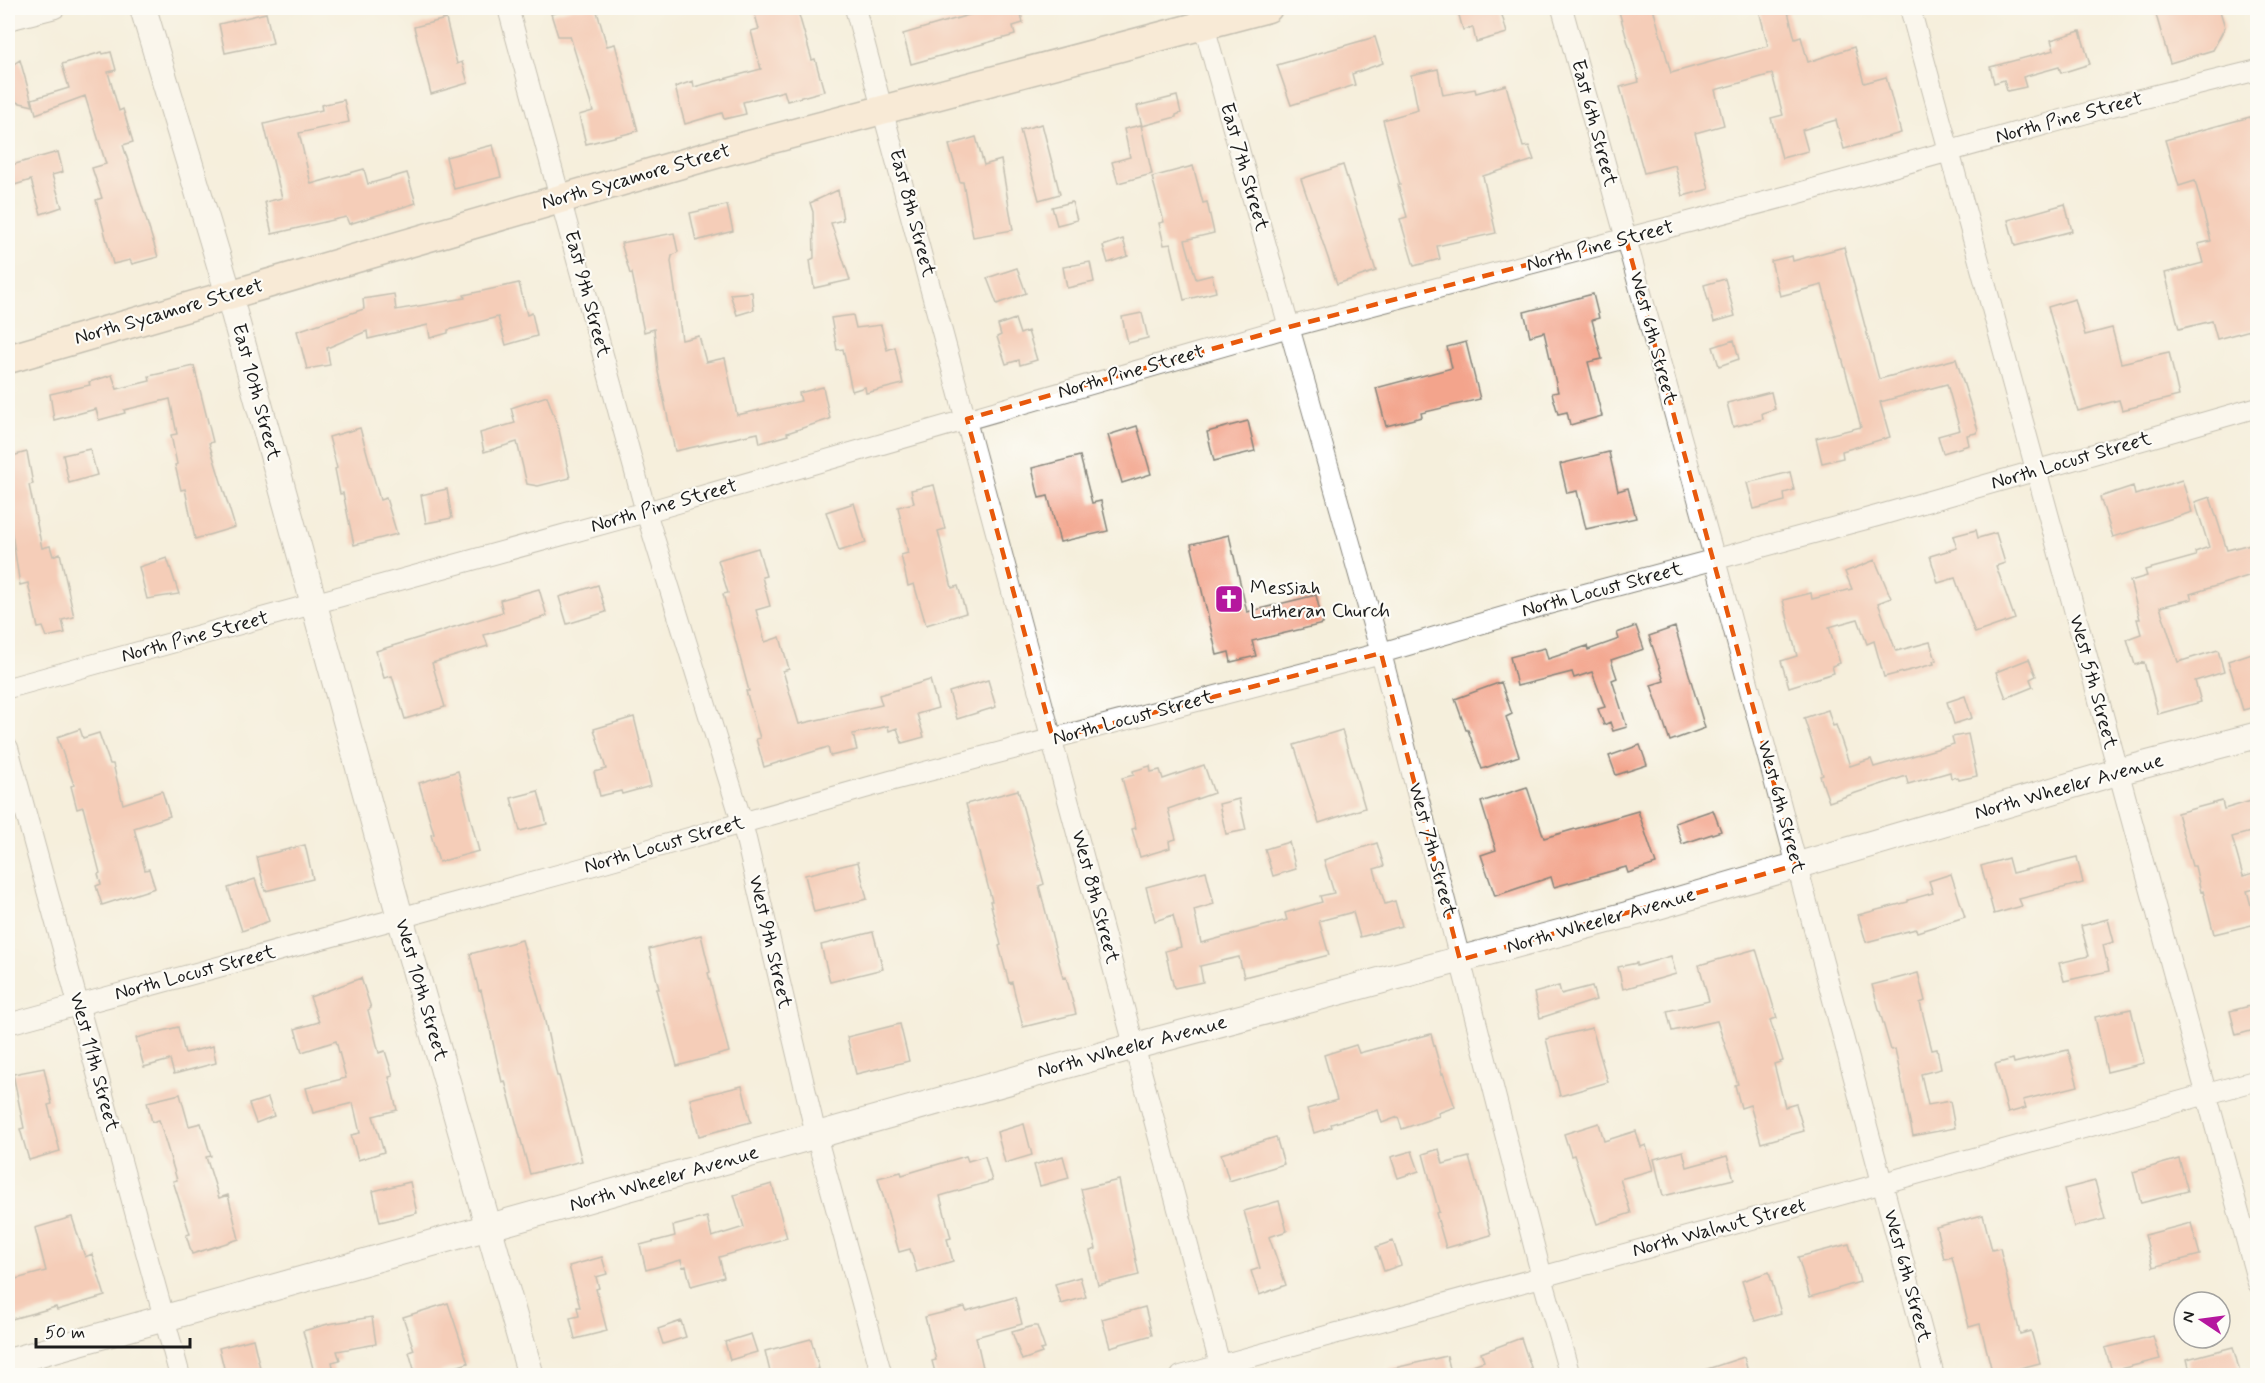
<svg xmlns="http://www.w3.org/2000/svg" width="2265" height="1383" font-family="Mynerve,sans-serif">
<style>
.building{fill:#f3a48c}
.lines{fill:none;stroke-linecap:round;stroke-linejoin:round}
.minor-casing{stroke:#88867c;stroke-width:22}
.tertiary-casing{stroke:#88867c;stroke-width:28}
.secondary-casing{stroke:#88867c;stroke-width:31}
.minor{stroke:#fff;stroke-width:20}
.tertiary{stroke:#fff;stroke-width:26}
.secondary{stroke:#fbe5cf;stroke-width:28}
.marked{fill:none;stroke:#e8590c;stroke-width:4.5;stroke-dasharray:12 8;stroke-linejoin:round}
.labels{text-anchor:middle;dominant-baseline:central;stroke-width:4.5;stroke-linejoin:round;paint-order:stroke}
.street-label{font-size:20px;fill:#1c1c1c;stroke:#fdfcf7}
.poi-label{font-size:20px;fill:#1c1c1c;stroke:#fdfcf7;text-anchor:start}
</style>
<rect width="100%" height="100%" fill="#fdfcf7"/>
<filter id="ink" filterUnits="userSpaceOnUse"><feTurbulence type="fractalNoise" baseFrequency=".0167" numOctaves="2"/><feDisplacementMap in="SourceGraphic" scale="12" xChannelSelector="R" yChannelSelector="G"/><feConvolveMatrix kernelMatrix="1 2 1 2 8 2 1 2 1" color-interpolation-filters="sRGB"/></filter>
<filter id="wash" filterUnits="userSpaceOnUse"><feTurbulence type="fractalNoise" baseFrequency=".008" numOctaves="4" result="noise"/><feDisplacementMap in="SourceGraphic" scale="24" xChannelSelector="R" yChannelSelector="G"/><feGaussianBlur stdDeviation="1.35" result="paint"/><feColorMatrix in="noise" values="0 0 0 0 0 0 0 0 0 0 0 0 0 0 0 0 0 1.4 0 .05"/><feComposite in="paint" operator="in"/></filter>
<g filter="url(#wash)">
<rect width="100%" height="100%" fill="#f5efdc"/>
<g id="blocks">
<path class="building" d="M573,8H596L607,46L615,44L638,131L586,144L579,115L593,111L570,36H558L551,14Z
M753,8H797L812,60L815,59L824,91L787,101L784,91L743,102L746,114L724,119L722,113L685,124L675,87L693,81L694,87L761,69L751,31L759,29Z
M985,8H1020L1023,23L1013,26L1015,35L911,64L903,34L986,10Z
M1457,8H1500L1507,33L1476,42L1473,28L1463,30Z
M1618,8H1653L1671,73L1768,46L1759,10L1787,8L1795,39L1801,37L1808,62L1854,47L1864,83L1886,77L1901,133L1844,149L1836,120L1802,130L1808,151L1782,158L1771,118L1783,115L1772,74L1715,90L1724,125L1695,133L1709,189L1683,196L1675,165L1644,173L1620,87L1639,82Z
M2154,8H2219L2225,27L2213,50L2170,63Z
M266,13L273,43L225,53L219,24Z
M446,19L457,64L462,62L468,83L431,94L414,27Z
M2080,31L2090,64L2061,73L2059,67L2023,77L2026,87L2007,91L2004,80L1994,83L1990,67L2054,50L2051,40Z
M1375,37L1383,63L1352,74L1355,85L1291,105L1277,65Z
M102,52L103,54L111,52L116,70L108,72L119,111L123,109L133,142L123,145L158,257L132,264L130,260L113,264L96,200L102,198L92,168L106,164L85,96L36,114L32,99L69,88L62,64Z
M20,60L33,106L12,101L8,86V68Z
M1438,69L1443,95L1475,89L1476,93L1506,85L1523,147L1529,146L1534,160L1483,176L1496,233L1437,246L1440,259L1414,266L1400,219L1407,217L1398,185H1400L1383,120L1418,110L1411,75Z
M1177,96L1181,113L1176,115V117L1142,126L1137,106Z
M344,100L349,122L299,133L311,184L364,169L368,184L407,173L416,203L349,224L346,217L272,234L265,202L282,198L264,124L322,110L321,105Z
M2250,117L2258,145V328L2217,339L2212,321L2179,329L2165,273L2203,263L2198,244L2211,241L2195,181L2179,186L2165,140Z
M1042,124L1060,194L1039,200L1020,130Z
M1141,125L1152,174L1118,183L1112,162L1130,157L1124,129Z
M976,137L984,165L1001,160L1013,230L973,237L963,182H960L949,145Z
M493,145L501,177L454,189L446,157Z
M58,152L63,172L52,175L62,207L41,214L31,180L8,187V166Z
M1343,165L1376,271L1337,284L1301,179Z
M1193,166L1203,203L1207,202L1214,233L1185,240L1196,279L1212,275L1216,292L1184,300L1171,244L1164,245L1159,223L1164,222L1152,177Z
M838,190L843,220L831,223L850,280L814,288L810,260L814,258L813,212L810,203Z
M1072,202L1077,220L1057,225L1052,207Z
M2065,204L2072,231L2015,246L2008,220Z
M727,205L733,231L696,241L690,213Z
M674,233L678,252L672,256L671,261L682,340L699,336L706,362L725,358L737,415L801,401L799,393L823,387L830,419L787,433L788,435L760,443L758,433L675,451L658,372L654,329L644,332L632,273L630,274L621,243Z
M1123,239L1128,256L1108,263L1103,246Z
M1844,247L1879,379L1956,359L1978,430L1976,433L1967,435L1969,445L1943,453L1938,436L1960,430L1947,384L1880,402L1890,437L1842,451L1843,458L1822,463L1816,438L1861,427L1822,285L1780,296L1771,261L1792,256L1793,261Z
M1090,262L1094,282L1067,288L1063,267Z
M1017,268L1026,293L997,304L987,278Z
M1725,279L1735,316L1714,322L1704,285Z
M519,283L527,315L532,313L537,336L506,345L498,317L448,330V333L430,338L428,325L368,339L367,331L327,348L330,365L307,369L297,331L364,309L363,299L394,294L396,310L465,298L464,295Z
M752,292L754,310L737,315L730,294Z
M1593,294L1599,318L1592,320L1602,359L1588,362L1602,416L1570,425L1567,412L1558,414L1552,393L1558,392L1544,332L1530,336L1524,312Z
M2075,299L2085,335L2112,328L2121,363L2169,352L2179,396L2122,410L2119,400L2078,411L2048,307Z
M1142,313L1148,338L1128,343L1122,317Z
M853,315L856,328L881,325L887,350L895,347L903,384L866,393L865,387L852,391L843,349L837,350L831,318Z
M1015,319L1020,334L1028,331L1037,360L1020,365L1019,360L1006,364L997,337L1001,335L998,325Z
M1734,340L1739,359L1719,366L1713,347Z
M1466,342L1480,399L1421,413L1422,417L1386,426L1376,388L1452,368L1447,347Z
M194,366L213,442L209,443L235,527L195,539L185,489L181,490L175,465L177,464L171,435L177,434L170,399L124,410L125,413L99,420L96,409L54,420L50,394L90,385L89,382L112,375L117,389L150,381L149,376Z
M1771,392L1775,409L1762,413L1763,419L1733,427L1727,403Z
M547,396L559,430L570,478L538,486L527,484L517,442L484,452L480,433L515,423L511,408Z
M1248,421L1255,451L1214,461L1207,432Z
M1137,426L1151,474L1122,483L1108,435Z
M360,428L380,500L386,498L397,534L354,545L343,493L340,494L335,469L337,468L329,437Z
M90,449L97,475L69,483L63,455Z
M27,452L33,484L29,485L42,548L50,546L53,556L60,553L74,617L62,620L65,633L47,637L43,627L38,628L28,583L20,585L8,508V457Z
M1609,452L1618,491L1628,488L1636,518L1586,529L1577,491L1567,493L1560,464Z
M1080,456L1092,503L1101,501L1108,531L1060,542L1048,496L1039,498L1032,468Z
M1790,472L1794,490L1784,493L1785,501L1754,509L1747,483Z
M2182,480L2192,512L2113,537L2100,497L2133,486L2135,495Z
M934,485L945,529L938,531L952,588L958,586L966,613L926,625L914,584L908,586L901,555L908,553L898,507L914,503L911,490Z
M447,489L452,518L426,523L421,495Z
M2210,497L2227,550L2258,542V573L2190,594L2192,599L2160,607L2178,662L2218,650L2224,672L2195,681L2201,702L2158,714L2144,662L2135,665L2127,639L2141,634L2137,619H2140L2130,581L2147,576L2145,570L2196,556L2195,552L2209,547L2195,502Z
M854,503L866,543L839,551L826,512Z
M1976,530L1978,538L1996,533L2005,563L1996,566L2015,619L1975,633L1955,578L1938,583L1930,556L1957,548L1953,536Z
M1229,535L1247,612L1316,595L1323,624L1252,641L1256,656L1231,662L1229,652L1217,655L1191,544Z
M758,548L766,576L762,577L770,606L756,610L765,642L780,637L789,669L783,671L799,724L882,705L879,695L930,680L938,708L917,714L924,737L902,743L897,728L889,731L888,726L853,734L857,750L830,756L828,747L764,767L756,739L760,738L746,691H749L723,594L728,593L718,560Z
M167,558L179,594L147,599L139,567Z
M1875,560L1891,598L1878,603L1896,651L1930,642L1936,660L1933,661L1934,664L1884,677L1874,641L1867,644L1858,619L1829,627L1840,663L1832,666L1834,673L1789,687L1781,661L1797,656L1783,600L1811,593L1812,599L1852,589L1845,572Z
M598,585L606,612L567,624L559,597Z
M539,589L547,616L484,635L488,646L432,663L445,707L405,719L392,676L384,678L376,651L503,612L500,600Z
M1636,626L1644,649L1611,660L1617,678L1612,680L1627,727L1613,731L1610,722L1604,725L1598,709L1605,707L1592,672L1574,678L1572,672L1517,686L1510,657L1545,648L1548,659L1587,646L1588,650L1619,639L1617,633Z
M1675,627L1705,728L1670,741L1651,685L1664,681L1649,636Z
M2258,651V706L2243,710L2228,661Z
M2029,659L2036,676L2030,679L2033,687L2006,698L1996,672Z
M988,680L996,707L957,719L949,692Z
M1501,682L1512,714L1506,717L1519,756L1482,769L1468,730H1466L1455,699Z
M1965,696L1972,718L1954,724L1947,702Z
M1828,710L1833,726L1836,725L1850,766L1871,759L1874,767L1954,744L1952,737L1968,734L1977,776L1959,780L1958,777L1951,778L1950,772L1908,784L1906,776L1829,802L1820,776L1823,775L1804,718Z
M634,717L651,786L622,794L621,791L600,796L594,772L606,769L594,729Z
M80,729L83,738L99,733L110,764H113L123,804L162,791L170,816L134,828L145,870L149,869L155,888L102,905L96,886L101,884L98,874L100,873L83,807L77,809L71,786L74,785L57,737Z
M1342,730L1365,808L1319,823L1294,745Z
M1640,745L1647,765L1616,775L1609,756Z
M1204,765L1214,793L1168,809L1176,839L1169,841L1170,848L1140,857L1132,829L1136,828L1122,778L1134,775L1133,771L1150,766L1151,772L1160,770L1163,779Z
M458,771L479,851L439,862L431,835L434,834L419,783Z
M1527,787L1544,838L1638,811L1656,864L1628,873L1626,867L1554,887L1551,877L1495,896L1481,855L1496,850L1481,802Z
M1018,790L1044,884L1039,886L1063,978L1066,977L1076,1014L1023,1027L1012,982L1009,983L999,946L1001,945L990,901H992L966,804Z
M538,791L547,824L520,831L511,798Z
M1239,799L1246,830L1226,834L1219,804Z
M2258,799V830L2232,837L2243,876L2254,873L2258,888L2247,891L2256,924L2214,934L2203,891L2201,892L2195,866H2192L2177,813L2222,801L2224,809Z
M1713,810L1721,831L1682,844L1675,823Z
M1289,842L1296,869L1273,876L1265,849Z
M1377,843L1384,866L1374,869L1385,904L1395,901L1402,926L1360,937L1353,912L1319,921L1329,955L1244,977L1239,957L1200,966L1203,982L1174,988L1165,951L1181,947L1173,915L1155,921L1146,887L1206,871L1214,904L1194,910L1201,943L1287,920L1285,913L1322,902L1320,896L1334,893L1324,860Z
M305,845L313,879L265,891L257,857Z
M2077,857L2083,883L2019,899L2022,906L1994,914L1981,866L2008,858L2012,873Z
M858,862L867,899L814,912L805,875Z
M1951,874L1965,917L1917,932L1916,929L1866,942L1858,915L1908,902V900L1933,893L1929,881Z
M255,879L269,921L242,931L228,888Z
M2108,919L2114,942L2103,945L2109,971L2064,981L2059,963L2089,956L2081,926Z
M873,932L883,969L830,982L821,945Z
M701,935L710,972L708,973L729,1052L677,1066L656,989H659L649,949Z
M522,940L544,1017L557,1076H559L582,1161L530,1174L505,1081L502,1082L481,990L479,991L470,954Z
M1756,949L1777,1018L1770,1020L1783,1061L1774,1064L1785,1107L1796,1104L1804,1131L1761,1143L1750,1105L1741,1108L1735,1085L1738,1084L1717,1021L1672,1031L1667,1011L1709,1001L1699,965Z
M1671,956L1676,974L1623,989L1618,967L1637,963V966Z
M1918,973L1925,1001L1920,1003L1932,1050L1937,1049L1941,1069L1921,1074L1928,1105L1950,1101L1955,1128L1913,1136L1895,1049L1891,1050L1872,985Z
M361,978L371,1008L368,1010L379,1053L385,1051L393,1076L389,1077L397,1110L373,1116L384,1152L358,1160L351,1135L360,1133L353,1103L313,1113L306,1088L346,1078L336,1041L302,1052L295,1029L319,1022L310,997Z
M1559,986L1561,994L1592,986L1596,1000L1540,1018L1534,993Z
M2258,1004V1029L2236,1035L2230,1011Z
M2131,1009L2144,1063L2107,1072L2095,1017Z
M900,1024L909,1061L856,1074L847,1037Z
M178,1027L185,1053L213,1046L216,1063L174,1074L170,1060L144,1067L136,1038Z
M1592,1028L1608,1082L1560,1096L1546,1039Z
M1431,1034L1442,1074L1443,1073L1455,1107L1438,1113L1439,1116L1402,1129L1398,1117L1382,1123L1378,1110L1331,1124L1332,1127L1314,1133L1307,1109L1337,1100L1324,1055L1356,1045L1359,1053Z
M2068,1050L2078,1086L2023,1100L2026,1108L2008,1113L1995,1064L2013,1059L2014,1063Z
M44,1068L52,1104L48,1105L60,1151L29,1160L20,1129L24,1128L13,1074Z
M742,1086L751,1122L699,1136L690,1099Z
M180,1094L189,1126L201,1123L211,1156L206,1157L219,1198L228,1195L239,1239L192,1254L186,1235L190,1234L173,1181L177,1180L159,1120L152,1122L147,1102Z
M268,1098L274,1116L256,1123L249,1104Z
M1599,1123L1604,1141L1636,1131L1641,1147L1646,1145L1653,1170L1620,1179L1631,1213L1597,1224L1574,1155L1571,1156L1564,1134Z
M1024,1124L1032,1155L1005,1163L997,1132Z
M1276,1137L1284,1164L1229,1181L1221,1154Z
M1439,1149L1443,1164L1469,1157L1491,1235L1446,1248L1436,1213L1439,1212L1423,1154Z
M1412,1151L1419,1171L1398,1178L1391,1157Z
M1683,1151L1687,1167L1727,1156L1734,1179L1663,1196L1654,1159Z
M966,1156L968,1161L985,1156L992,1181L940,1196L951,1238L947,1239L953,1261L917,1272L910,1249L899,1252L878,1178L901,1172L902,1175Z
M1063,1156L1069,1178L1040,1186L1034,1165Z
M2179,1159L2188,1191L2141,1203L2133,1172Z
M1119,1180L1139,1275L1098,1285L1090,1251L1096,1249L1081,1189Z
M2095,1181L2105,1219L2074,1227L2064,1189Z
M410,1182L417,1213L380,1222L373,1191Z
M772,1184L787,1238L719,1257L724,1277L691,1286L686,1266L683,1267L681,1260L646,1270L640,1245L675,1236L673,1226L707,1217L712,1237L744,1227L734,1195Z
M1279,1201L1287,1231L1269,1237L1286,1285L1259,1295L1251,1271L1260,1268L1244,1211Z
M1983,1215L1992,1250L2000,1248L2020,1334L2031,1331L2040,1363L1993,1375L1980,1324L1969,1327L1952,1257L1944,1259L1936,1227Z
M72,1217L85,1257L92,1254L105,1296L57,1310L56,1307L8,1320V1281L46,1271L35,1228Z
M2191,1223L2200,1255L2153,1267L2145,1235Z
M1393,1241L1401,1265L1384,1271L1376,1247Z
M1849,1244L1860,1282L1810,1297L1798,1257Z
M602,1257L607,1274L596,1277L599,1288L596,1289L607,1331L575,1339L570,1318L579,1316L577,1307H580L569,1266Z
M1769,1272L1781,1313L1755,1321L1742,1281Z
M1080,1277L1086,1297L1061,1304L1055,1284Z
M1015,1297L1022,1324L976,1337L985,1376H936L932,1361L936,1360L925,1317L965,1307L966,1311Z
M448,1303L468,1363L428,1376H416L409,1352L414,1350L403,1317Z
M1145,1307L1152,1335L1110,1347L1102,1319Z
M372,1317L376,1344L337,1351L340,1360L332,1362L335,1376H315L303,1331L328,1324Z
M681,1321L686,1337L663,1344L658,1329Z
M1033,1326H1037L1045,1349L1040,1350L1042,1353L1022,1360L1012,1332Z
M751,1334L757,1352L730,1360L725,1342Z
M2153,1336L2160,1359L2112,1371L2105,1348Z
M1521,1338L1534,1376H1391L1390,1369L1447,1356L1451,1373L1484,1361L1481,1353Z
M253,1339L262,1376H226L219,1348Z
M811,1339L819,1369L792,1376H771L765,1351Z
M2233,1347L2241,1376H2191L2187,1359Z
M1744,1357L1749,1376H1698V1372Z"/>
</g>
</g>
<g filter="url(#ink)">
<use href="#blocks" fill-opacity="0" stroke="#88867c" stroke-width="1.5"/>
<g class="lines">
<g class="minor-casing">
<path id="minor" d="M508,8L646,512L742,822L816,1135L882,1376
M855,8L1223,1376
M1199,8L1381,653L1542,1277L1570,1376
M1562,8L1715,560L1934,1376
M1910,8L2258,1283
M8,20L55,8
M8,688L646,512L1289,327L1788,196L2112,106L2258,70
M8,748L180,1376
M8,1024L569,872L890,781L1381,653L1544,605L1877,516L2258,407
M1181,1376L2258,1080"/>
</g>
<g class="tertiary-casing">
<path id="tertiary" d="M143,8L229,295L400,917L531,1376
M8,1362L1135,1046L1627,915L2117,772L2258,735"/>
</g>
<g class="secondary-casing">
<path id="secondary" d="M8,359L719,153L1268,8"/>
</g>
<use href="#minor" class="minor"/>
<use href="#tertiary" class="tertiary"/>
<use href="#secondary" class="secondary"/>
</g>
</g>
<path d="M0 0H2265V1383H0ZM1626,239L1796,865L1460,960L1381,653L1053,739L967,419L1289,327Z" fill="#f5efdc" fill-opacity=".55" fill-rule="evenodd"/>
<path class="marked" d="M1626,239L1796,865L1460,960L1381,653L1053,739L967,419L1289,327Z"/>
<defs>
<g id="church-square" transform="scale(1.5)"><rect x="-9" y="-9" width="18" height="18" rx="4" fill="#b5179e" stroke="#fdfcf7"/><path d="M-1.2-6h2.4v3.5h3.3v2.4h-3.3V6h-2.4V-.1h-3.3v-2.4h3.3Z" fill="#fff"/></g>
</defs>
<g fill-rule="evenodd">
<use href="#church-square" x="1229" y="599"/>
</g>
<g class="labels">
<g class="street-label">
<text transform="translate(2069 118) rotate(-15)">North Pine Street</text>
<text transform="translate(1594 123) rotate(75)">East 6th Street</text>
<text transform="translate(1244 167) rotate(74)">East 7th Street</text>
<text transform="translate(636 177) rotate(-16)">North Sycamore Street</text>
<text transform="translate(912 213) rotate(75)">East 8th Street</text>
<text transform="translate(1600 246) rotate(-15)">North Pine Street</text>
<text transform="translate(587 294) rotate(75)">East 9th Street</text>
<text transform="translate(169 312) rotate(-16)">North Sycamore Street</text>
<text transform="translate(1653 338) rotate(75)">West 6th Street</text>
<text transform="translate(1131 372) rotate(-16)">North Pine Street</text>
<text transform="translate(256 392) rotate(75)">East 10th Street</text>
<text transform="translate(2071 461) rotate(-16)">North Locust Street</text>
<text transform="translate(664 506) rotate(-16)">North Pine Street</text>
<text transform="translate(1602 590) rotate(-15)">North Locust Street</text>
<text transform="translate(195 637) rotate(-15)">North Pine Street</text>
<text transform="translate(2093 682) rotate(75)">West 5th Street</text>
<text transform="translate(1133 718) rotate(-15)">North Locust Street</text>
<text transform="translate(2069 787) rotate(-16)">North Wheeler Avenue</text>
<text transform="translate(1781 807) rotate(75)">West 6th Street</text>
<text transform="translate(664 845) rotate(-16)">North Locust Street</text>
<text transform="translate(1432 850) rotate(75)">West 7th Street</text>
<text transform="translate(1095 897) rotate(75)">West 8th Street</text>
<text transform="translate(1601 921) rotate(-16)">North Wheeler Avenue</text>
<text transform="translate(770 942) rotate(77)">West 9th Street</text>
<text transform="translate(195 973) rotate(-15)">North Locust Street</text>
<text transform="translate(421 990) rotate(74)">West 10th Street</text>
<text transform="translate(1132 1047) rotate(-15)">North Wheeler Avenue</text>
<text transform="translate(94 1062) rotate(75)">West 11th Street</text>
<text transform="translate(664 1179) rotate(-16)">North Wheeler Avenue</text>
<text transform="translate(1719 1228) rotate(-15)">North Walnut Street</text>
<text transform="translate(1907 1276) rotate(75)">West 6th Street</text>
</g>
<g class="poi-label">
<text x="1250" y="588">Messiah<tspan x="1250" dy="23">Lutheran Church</tspan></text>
</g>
</g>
<rect width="2265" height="1383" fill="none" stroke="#fdfcf7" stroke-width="30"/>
<g transform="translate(2202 1320) rotate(283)"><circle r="28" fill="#fdfcf7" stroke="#a3a29f" stroke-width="1.5"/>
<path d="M0-4.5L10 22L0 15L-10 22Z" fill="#b5179e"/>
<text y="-9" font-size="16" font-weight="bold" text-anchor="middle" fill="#1c1c1c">N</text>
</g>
<path d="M36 1338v9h154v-9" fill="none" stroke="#1c1c1c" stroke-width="3"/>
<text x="45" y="1338" font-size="18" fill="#1c1c1c" stroke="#fdfcf7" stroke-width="4.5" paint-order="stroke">50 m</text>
</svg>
